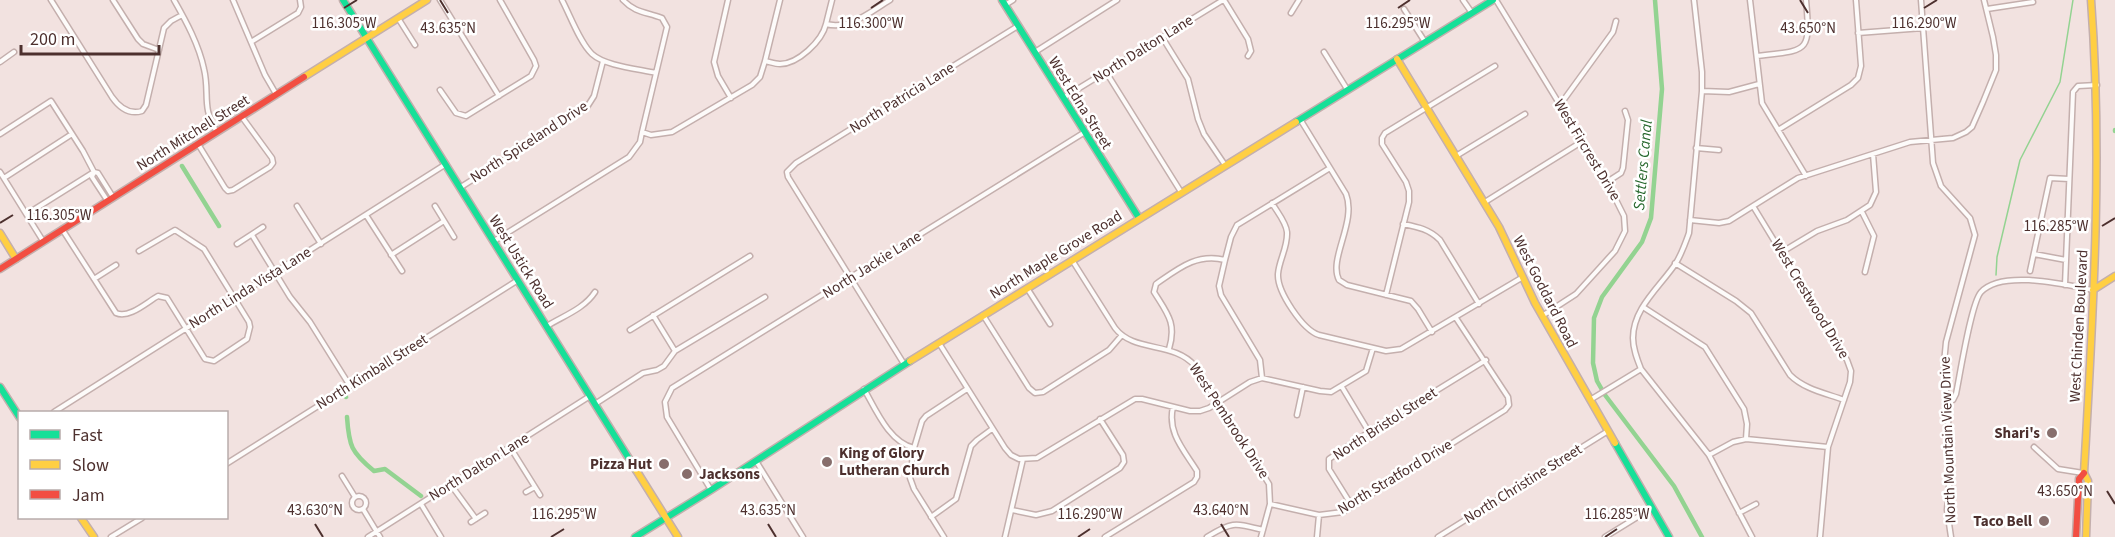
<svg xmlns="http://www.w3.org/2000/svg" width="2115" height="537" font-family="'Source Sans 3',sans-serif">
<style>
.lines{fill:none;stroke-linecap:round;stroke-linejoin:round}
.stream{stroke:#93d391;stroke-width:1.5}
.canal{stroke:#93d391;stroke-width:4.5}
.street-casing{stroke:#c4afad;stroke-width:7}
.fast-casing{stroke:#c4afad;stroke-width:9}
.slow-casing{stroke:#c4afad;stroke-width:9}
.jam-casing{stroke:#c4afad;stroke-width:9}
.street{stroke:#fdfbfa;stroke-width:4}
.fast{stroke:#16e098;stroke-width:6}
.slow{stroke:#ffcf43;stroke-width:6}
.jam{stroke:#f24e42;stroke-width:6}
.ticks{fill:none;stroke:#4d302e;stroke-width:2}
.poi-dot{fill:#876e6c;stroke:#fff;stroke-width:2}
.labels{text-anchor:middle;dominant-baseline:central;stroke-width:5;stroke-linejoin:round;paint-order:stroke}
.street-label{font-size:15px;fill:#4d302e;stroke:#fff}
.poi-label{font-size:15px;font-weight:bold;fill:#4d302e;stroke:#fff;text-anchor:end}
.water-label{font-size:16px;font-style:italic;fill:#26672c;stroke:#fff}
.ticks-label{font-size:15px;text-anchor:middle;fill:#4d302e;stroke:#fff;stroke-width:5;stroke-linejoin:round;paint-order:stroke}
</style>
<rect width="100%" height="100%" fill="#f2e2e0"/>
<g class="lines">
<path class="stream" d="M1996,275L1997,257L2020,160L2060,82L2073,0"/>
<path class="canal" d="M1655,0L1662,89L1651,218L1642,242L1602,297L1594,318L1593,363L1597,381L1605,395L1674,486L1702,537
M2115,130V131
M182,166L219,226
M344,394L346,397
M347,417C349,446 351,452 374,471L385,469L421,496"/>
<g class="street-casing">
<path id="street" d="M51,0L112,97C119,107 129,115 142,111L146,105L164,28L171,21L182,15
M113,0L138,39L143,44L159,50
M174,0C186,21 199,45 204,69C210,94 201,107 217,132
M233,0L265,75L276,94
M440,0L499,96
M562,0C570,15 580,43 592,54C605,66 639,69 656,73
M623,0C635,13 647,12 662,18L667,27L642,132
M728,0L714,62L718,76L731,98
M1224,0L1248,39L1251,51L1248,56
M1463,0L1472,13
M1496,0L1607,182L1624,216L1625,231L1615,251L1576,294L1542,316
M1694,0L1702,72V91L1689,233C1685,244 1682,253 1676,263C1660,287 1633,308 1633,338C1633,349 1637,359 1641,369L1709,455L1752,537
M1750,0L1762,103L1806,176
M1921,0L1933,163L1941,186L1970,218L1975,235L1946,342L1944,363L1951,463L1947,510L1951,537
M1005,5L1013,0
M1404,9L1425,42
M1987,9L2033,2
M1291,13L1299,0
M398,18L415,45
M826,24L832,0
M1858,33L1923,28
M1162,37L1188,79L1198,119L1204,134L1225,165
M251,42L298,13L301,7L300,0
M1035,52L1117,0
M1324,52L1347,89
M1757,56C1808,50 1811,54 1806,0
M765,61L780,0
M0,62L14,52
M1106,72L1181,192
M440,90L456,113L466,116L531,76L536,66L534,60L500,0
M1702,91L1729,92L1759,84
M1063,98L1223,0
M1560,105L1613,32L1616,21
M1300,119L1346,194C1357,222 1328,259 1339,280L1347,285L1411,301L1418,309L1432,332
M1778,130L1851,85L1858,78L1861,66L1856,0
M0,134L51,101L83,151L94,172L27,214
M198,144L225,188L228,191L233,190L270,167L273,163L272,158L242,117
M1696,148L1719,150
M1456,156L1525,114
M0,172L43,241
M4,178L72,134
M1607,182L1621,173L1623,168L1628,120L1625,111
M461,187L587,107L594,96L603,61
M107,200L92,177L94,172L98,173L113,197
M1485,202L1583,141
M1272,203C1277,212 1286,222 1287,232C1288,247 1279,260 1278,274C1277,292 1303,330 1319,335L1386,351L1401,349L1523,277
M297,206L321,244
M435,206L454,237
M1753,206L1847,360L1851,371L1850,382L1828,447L1820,537
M1862,212L1874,236L1865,272
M366,215L402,271
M1690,220L1719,223L1729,221L1798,178L1910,142L1953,138L1966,132L1972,127L1983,102L1996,70V55L1993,37L1984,0
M1403,224C1418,227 1429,229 1440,240L1479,304
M62,229L116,313C129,319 147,302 158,296L167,298L205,359L214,361L247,339L250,327L249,322L204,249L175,230L139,251
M252,235L290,297L310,322L350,386
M494,241L629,157L640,142L642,132L651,135L672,132L752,85L760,77L765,61C770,62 775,64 780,64C798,64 822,41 826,24C850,30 870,12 890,0
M237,244L263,227
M1782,252L1817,231L1847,220L1870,205L1876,192L1873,154
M2034,254L2066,260
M391,255L444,221
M1072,260L1115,328C1134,353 1174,341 1195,366L1269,484L1270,504L1261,537
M1225,260L1219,286L1221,295L1260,360L1262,378
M1675,263L1736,301L1751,313L1790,375C1804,389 1825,393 1844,400
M2030,271L2050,178L2069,179
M94,279L116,265
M2065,285L2073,92L2078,86L2097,85
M1027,288L1050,324
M1386,295L1409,202V191L1406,182L1382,144V138L1385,133L1495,66
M1643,307L1705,347L1744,409L1747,424L1746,439
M653,315L675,351
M983,315L1029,388L1035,393L1043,392L1109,350L1122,335
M547,326C563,316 584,309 595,292
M630,330L750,256
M939,343L1005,448L1011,455L1019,459L1037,458L1135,399H1142L1190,411H1200L1209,408L1250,382L1262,378L1320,391L1331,392L1366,371L1373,348
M1169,349C1177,323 1167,313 1154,292L1156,284C1179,268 1197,253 1225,260L1231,237L1237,225L1330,168
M904,364L788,177L787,172L796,163L1018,26
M1342,387L1369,432
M864,389C876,410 889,442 914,448L910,478L914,489L944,537
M1590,400L1641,369
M1948,402L1953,400L1956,394C1960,375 1971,303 1981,292C2002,269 2067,285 2093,290
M595,404L643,373L657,370L664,366L675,351L765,297
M54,412L446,164
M1297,415L1303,387
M510,447L540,495
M2034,447L2058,469L2083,473
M914,448L922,421L926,416L967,389
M1709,455L1733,442L1746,439L1828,447
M756,461L803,537
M226,464L518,280
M342,476L355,497
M451,485L476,519
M711,490L667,417L665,402L672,388L1085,132
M526,492L535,487
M352 503a7 7 0 1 1 14 0a7 7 0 1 1-14 0Z
M421,504L441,537
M1270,504L1319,515L1343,512L1505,410L1509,405L1508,397L1456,318
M1352,506L1329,469V459L1369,432L1486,360
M363,509L380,537
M1012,510L1036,515L1052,511L1120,468L1124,462L1123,455L1100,419
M1739,513L1756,504
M931,517L956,499L971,446L977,440L992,429
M471,522L485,513
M111,537L142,518
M368,537L590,396
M1005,537L1023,459
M1105,537L1194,482L1197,477V471C1184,450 1167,433 1173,407
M1207,537C1233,521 1235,523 1263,530
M1317,537L1319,515
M1438,537L1608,431
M1605,537L1652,508"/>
</g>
<g class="fast-casing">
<path id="fast" d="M343,0L636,470
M1002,0L1139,218
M1296,122L1493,0
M0,387L20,418
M1615,443L1669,537
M635,537L711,490L910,361"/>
</g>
<g class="slow-casing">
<path id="slow" d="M1397,59L1499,227L1535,303L1615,443
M304,77L427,0
M0,233L16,259
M2093,290L2115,276
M910,361L1296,122
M636,470L678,537
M81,518L94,537
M2086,537L2088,481L2084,473C2093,315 2103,158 2091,0"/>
</g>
<g class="jam-casing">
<path id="jam" d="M0,269L304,77
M2076,537L2079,479L2084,473"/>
</g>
<use href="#street" class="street"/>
<use href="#fast" class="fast"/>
<use href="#slow" class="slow"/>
<use href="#jam" class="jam"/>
</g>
<path class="ticks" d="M440,0L448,13M1800,0L1808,13M344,8L357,0M871,8L883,0M1398,8L1410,0M1924,8L1937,0M0,223L13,215M2102,226L2115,218M2107,491L2115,504M315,524L323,537M768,524L776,537M1221,524L1229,537M551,537L564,529M1078,537L1090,529M1605,537L1617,529"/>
<g class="poi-dot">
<circle cx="2052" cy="433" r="6"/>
<circle cx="827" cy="462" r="6"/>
<circle cx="664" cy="464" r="6"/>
<circle cx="687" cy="474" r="6"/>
<circle cx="2044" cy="521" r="6"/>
</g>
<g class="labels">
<g class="street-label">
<text transform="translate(1143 49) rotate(-32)">North Dalton Lane</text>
<text transform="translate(902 98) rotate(-32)">North Patricia Lane</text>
<text transform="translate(1080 103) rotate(58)">West Edna Street</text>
<text transform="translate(193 133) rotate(-32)">North Mitchell Street</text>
<text transform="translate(529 142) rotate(-33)">North Spiceland Drive</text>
<text transform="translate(1587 150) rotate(59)">West Fircrest Drive</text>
<text transform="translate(1056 255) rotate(-32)">North Maple Grove Road</text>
<text transform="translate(521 262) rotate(58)">West Ustick Road</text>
<text transform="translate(872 265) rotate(-32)">North Jackie Lane</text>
<text transform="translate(250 288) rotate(-32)">North Linda Vista Lane</text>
<text transform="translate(1545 292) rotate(63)">West Goddard Road</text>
<text transform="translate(1810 299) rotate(59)">West Crestwood Drive</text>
<text transform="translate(2079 326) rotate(-87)">West Chinden Boulevard</text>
<text transform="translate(372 372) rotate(-32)">North Kimball Street</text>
<text transform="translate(1229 421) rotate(57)">West Pembrook Drive</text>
<text transform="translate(1385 424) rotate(-33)">North Bristol Street</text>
<text transform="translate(1948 440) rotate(-92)">North Mountain View Drive</text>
<text transform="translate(479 467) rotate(-32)">North Dalton Lane</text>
<text transform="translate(1395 477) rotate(-31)">North Stratford Drive</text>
<text transform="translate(1523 484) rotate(-32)">North Christine Street</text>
</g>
<g class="poi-label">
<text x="2040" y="433">Shari's</text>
<text x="839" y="453" text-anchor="start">King of Glory<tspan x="839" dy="17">Lutheran Church</tspan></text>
<text x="652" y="464">Pizza Hut</text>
<text x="699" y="474" text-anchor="start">Jacksons</text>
<text x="2032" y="521">Taco Bell</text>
</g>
<g class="water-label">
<text transform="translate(1643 165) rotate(-85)">Settlers Canal</text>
</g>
</g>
<g class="ticks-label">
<text x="344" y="28">116.305°W</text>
<text x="1924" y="28">116.290°W</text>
<text x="871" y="28">116.300°W</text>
<text x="1398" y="28">116.295°W</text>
<text x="448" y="33">43.635°N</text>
<text x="1808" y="33">43.650°N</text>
<text x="59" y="220">116.305°W</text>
<text x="2056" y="231">116.285°W</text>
<text x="2065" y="496">43.650°N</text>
<text x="315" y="515">43.630°N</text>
<text x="768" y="515">43.635°N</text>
<text x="1221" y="515">43.640°N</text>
<text x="564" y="519">116.295°W</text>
<text x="1090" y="519">116.290°W</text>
<text x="1617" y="519">116.285°W</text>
</g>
<rect x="18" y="411" width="210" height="108" fill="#ffffff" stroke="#b8acab" stroke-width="1.5"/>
<rect x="30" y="430" width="30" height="9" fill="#16e098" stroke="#b8acab" stroke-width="1.5"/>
<text x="72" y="441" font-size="18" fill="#4d302e">Fast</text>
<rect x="30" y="460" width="30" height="9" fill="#ffcf43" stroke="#b8acab" stroke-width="1.5"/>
<text x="72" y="471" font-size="18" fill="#4d302e">Slow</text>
<rect x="30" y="490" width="30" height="9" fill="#f24e42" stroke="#b8acab" stroke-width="1.5"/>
<text x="72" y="501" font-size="18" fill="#4d302e">Jam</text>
<path d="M21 45v9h138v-9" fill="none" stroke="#4d302e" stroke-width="3"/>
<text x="30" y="45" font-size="18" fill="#4d302e" stroke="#ffffff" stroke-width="4.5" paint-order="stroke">200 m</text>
</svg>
